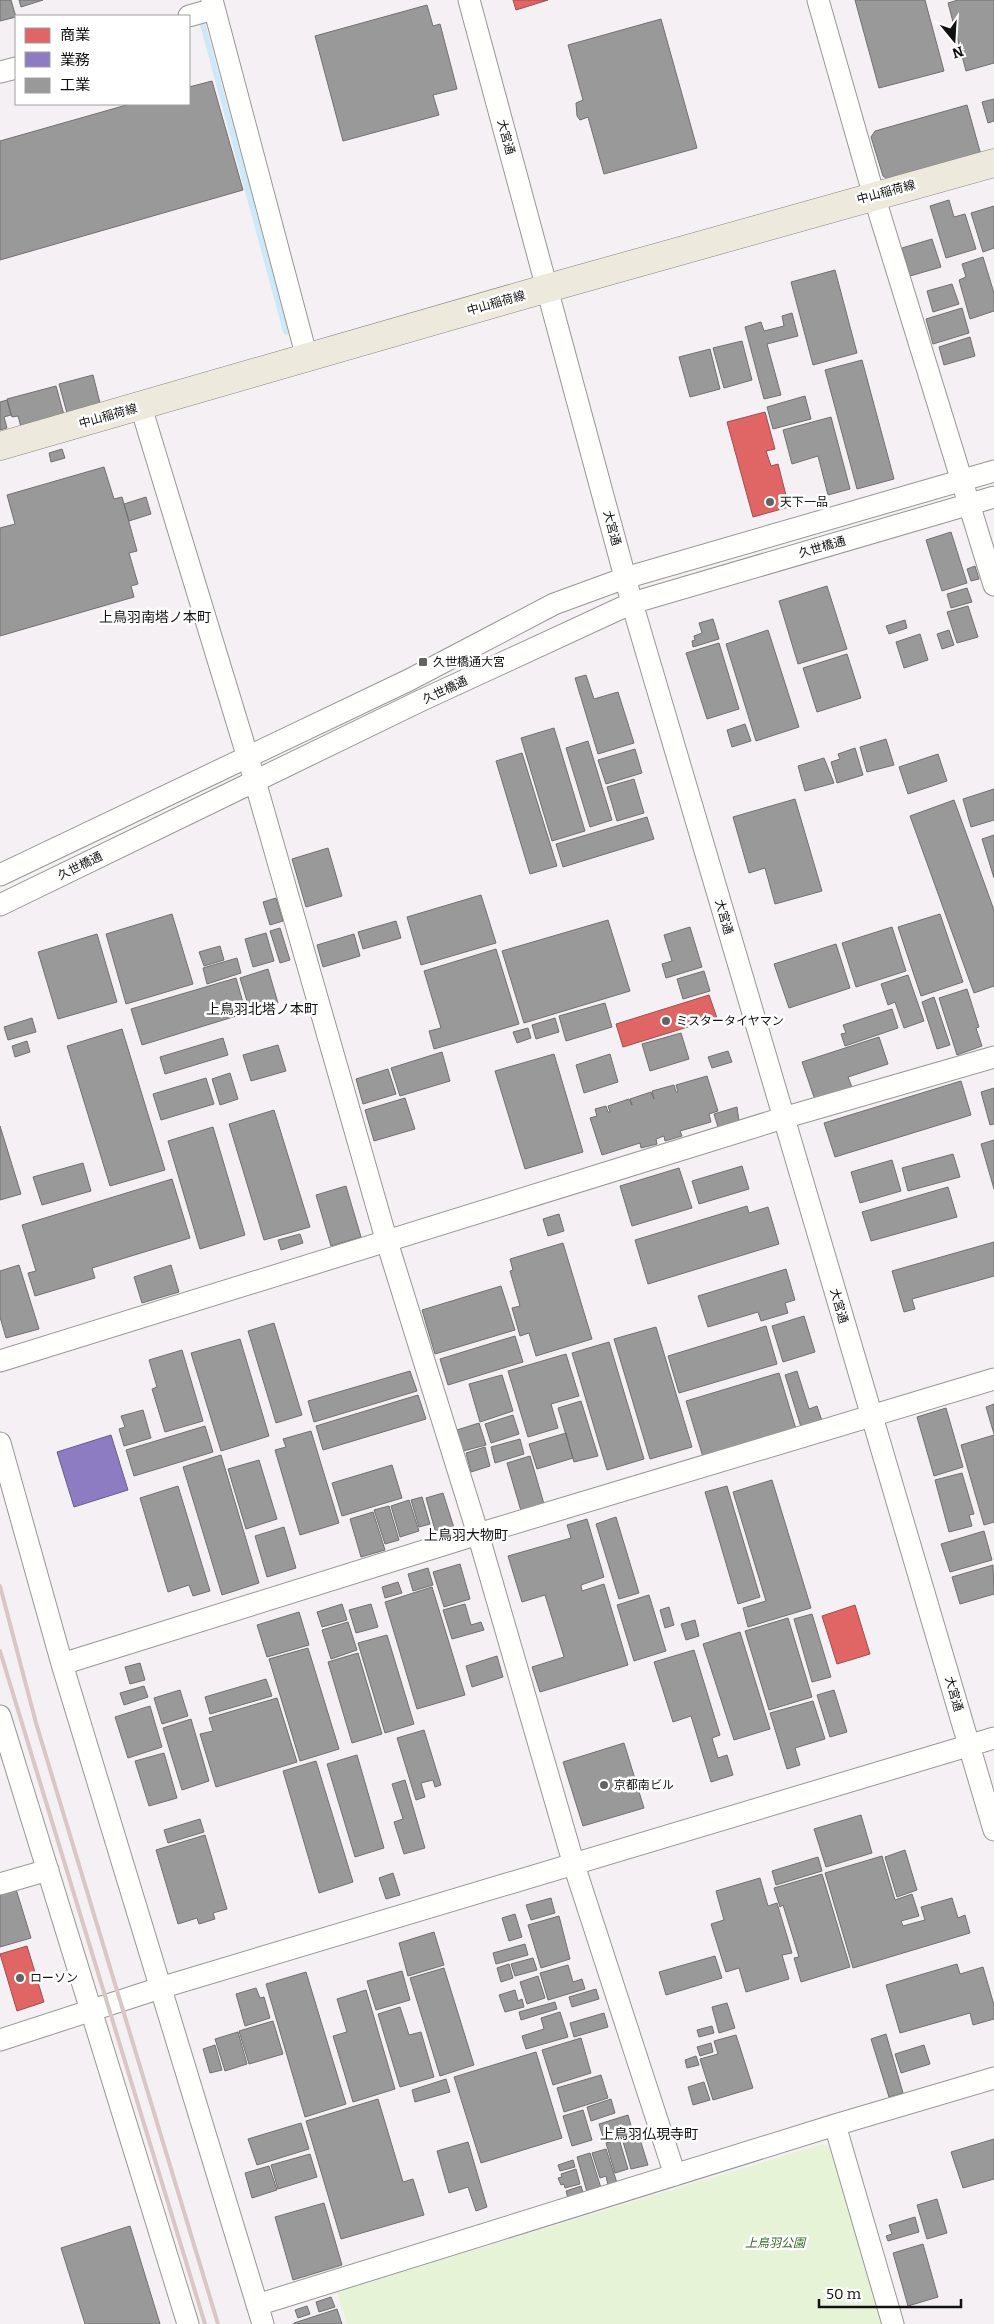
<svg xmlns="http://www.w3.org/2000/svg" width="994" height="2324" font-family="Bitter,'Noto Sans JP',serif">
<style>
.industrial{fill:#f5f0f3;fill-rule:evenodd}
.green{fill:#e7f3d7}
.shops{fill:#e06666;stroke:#a24c4c}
.offices{fill:#8e7cc3;stroke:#685c8e}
.industry{fill:#999;stroke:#707070}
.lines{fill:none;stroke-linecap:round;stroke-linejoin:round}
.stream{stroke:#cde8f7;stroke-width:5.5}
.minor-casing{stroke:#979795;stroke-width:23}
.major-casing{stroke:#858482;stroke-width:29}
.minor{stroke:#fffffe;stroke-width:21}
.major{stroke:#ede9dc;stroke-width:28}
.rail{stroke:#d9c6c7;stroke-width:4}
.poi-dot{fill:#646362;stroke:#fff;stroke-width:2}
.labels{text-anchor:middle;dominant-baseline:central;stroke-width:5;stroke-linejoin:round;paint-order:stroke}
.street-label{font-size:12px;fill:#111;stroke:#fff}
.poi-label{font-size:12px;fill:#111;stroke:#fff;text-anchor:start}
.park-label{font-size:12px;font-style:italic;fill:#2f6b1f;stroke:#fff}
.neighbourhood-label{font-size:14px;fill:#111;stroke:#fff}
</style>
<rect width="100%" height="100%" fill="#fdfcf7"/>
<path class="industrial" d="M0,0H994V2324H0ZM16,16H189V104H16Z"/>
<path class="green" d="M822,2144L831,2148L883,2324H347L337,2292Z"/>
<path class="shops" d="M513,0H548L516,10Z
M765,412L775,449L766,451L771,466L778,464L789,507L753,517L727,422Z
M709,995L717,1018L623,1047L616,1024Z
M855,1605L870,1654L837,1664L822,1616Z
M27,1946L44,2002L17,2011L0,1954Z"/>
<path class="offices" d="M111,1435L128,1490L74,1507L57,1452Z"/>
<path class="industry" d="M0,0H11L16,17L0,21Z
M19,0H43L21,7Z
M855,0H925L944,71L879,88Z
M958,0H994V63L966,71L948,3Z
M427,5L433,26L440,24L457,89L433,95L439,115L343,141L315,36Z
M661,19L697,148L604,174L588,117L580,120L577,116L576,103L583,100L568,45Z
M212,81L243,190L0,260V141L130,104H189V87Z
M994,99V121L988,123L982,102Z
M967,105L981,155L890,181L883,176L871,137L875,131Z
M949,200L954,217L965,214L976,249L946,258L930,206Z
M994,206V248L983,252L971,213Z
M932,239L941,267L910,276L902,248Z
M983,257L994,293V311L970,319L959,280L966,277L962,264Z
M835,270L857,353L813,365L791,282Z
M952,284L959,304L933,312L927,291Z
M962,308L969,333L933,344L926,319Z
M792,313L798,336L767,344L781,395L764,399L745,327L761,322L764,331L784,326L782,316Z
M970,337L975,356L944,365L939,347Z
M742,341L752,380L724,388L713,348Z
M710,349L720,389L690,397L679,357Z
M862,360L894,479L857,489L825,370Z
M93,375L100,403L67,413L59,384Z
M56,386L64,415L21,427L18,416L12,417L7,399Z
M805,396L811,419L773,429L767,407Z
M7,400L11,415L4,417L7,428L0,430V402Z
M831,417L850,489L828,495L818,456L792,464L783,430Z
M62,449L65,458L51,462L49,453Z
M104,467L114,499L122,497L137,551L129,553L138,584L131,586L134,597L0,636V528L15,524L7,495Z
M146,497L151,514L129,521L124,504Z
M951,532L967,583L942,591L926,540Z
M975,566L979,579L971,581L967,569Z
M827,586L847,649L798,664L779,601Z
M967,588L972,602L951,608L947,594Z
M968,606L978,637L957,643L947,612Z
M713,619L719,639L693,647L692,641L695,640L694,636L702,633L699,623Z
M905,620L907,628L889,634L886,626Z
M768,630L799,727L756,741L726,644Z
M949,630L954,645L942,649L937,634Z
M920,634L928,660L904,668L896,642Z
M719,643L739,709L707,719L686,653Z
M847,654L861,698L817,712L803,668Z
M586,675L594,699L618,692L634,743L598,754L575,678Z
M745,724L751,741L732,747L727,730Z
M554,728L585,831L552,841L521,738Z
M886,739L894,765L867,772L860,747Z
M588,741L612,820L590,827L566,748Z
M855,748L863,775L837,783L831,762L840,759L838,754Z
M635,749L642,773L606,784L598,760Z
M522,753L557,866L530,874L496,761Z
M938,754L947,781L908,794L899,767Z
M824,758L834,783L805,791L798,766Z
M634,779L644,813L617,821L607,787Z
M994,789V820L971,827L963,799Z
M795,799L822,891L775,904L765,868L749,873L733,817Z
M954,800L994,910V986L974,993L910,816Z
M647,817L654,839L563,867L556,844Z
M994,835V878L982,839Z
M328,848L342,896L306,907L292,859Z
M481,895L496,943L421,965L407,917Z
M276,898L283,921L270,925L263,902Z
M172,914L193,984L126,1004L106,934Z
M940,914L963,982L921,996L898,927Z
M608,920L630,991L524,1023L502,951Z
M396,921L401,938L363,949L358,932Z
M690,927L702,967L666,978L662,964L672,961L664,935Z
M892,927L906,971L856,987L842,943Z
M280,928L290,960L280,963L270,931Z
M266,933L274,961L253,967L245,939Z
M97,934L117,1002L58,1019L38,952Z
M354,934L360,956L323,967L317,945Z
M836,944L850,988L789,1008L774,964Z
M220,946L224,960L204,966L199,952Z
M496,949L519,1024L434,1049L429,1031L441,1028L424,971Z
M237,958L241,973L207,984L203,968Z
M268,969L278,1003L250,1011L240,978Z
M704,971L710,991L683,999L677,979Z
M908,975L924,1021L904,1028L895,1002L888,1005L881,984Z
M236,978L246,1013L142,1045L131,1009Z
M967,989L979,1027L976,1028L982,1046L957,1055L939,998Z
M934,997L950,1045L937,1049L922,1002Z
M605,1003L612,1027L566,1041L559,1016Z
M892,1009L898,1028L845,1046L841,1034L846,1033L843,1025Z
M32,1018L36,1032L8,1040L4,1027Z
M555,1018L559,1032L536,1039L532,1025Z
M528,1028L531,1038L517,1043L513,1032Z
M122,1029L165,1170L110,1186L67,1046Z
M681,1033L689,1059L650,1071L642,1044Z
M879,1037L888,1064L848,1077L852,1087L815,1100L802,1062Z
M223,1038L228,1055L165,1074L160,1057Z
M27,1041L30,1052L15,1057L12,1046Z
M278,1045L286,1071L251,1081L243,1055Z
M728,1051L732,1062L712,1068L708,1057Z
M442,1052L450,1081L400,1096L391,1068Z
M554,1054L583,1152L525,1169L495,1071Z
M610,1054L618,1082L584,1093L576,1065Z
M388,1069L396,1094L363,1104L356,1079Z
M230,1073L238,1099L220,1105L212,1079Z
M707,1076L718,1111L709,1114L711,1122L680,1131L682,1136L665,1141L664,1136L656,1139L657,1144L641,1148L640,1143L602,1155L590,1118L597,1116L595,1109L606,1106L608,1112H610L608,1106L629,1099L632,1105L630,1099L651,1092L654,1099L652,1091L674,1085L676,1092H678L676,1085Z
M206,1078L214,1104L161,1120L153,1094Z
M961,1081L971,1115L835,1157L824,1123Z
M994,1088V1124L990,1125L981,1092Z
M405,1098L415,1129L374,1141L365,1110Z
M737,1107L739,1121L718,1127L714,1114Z
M274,1110L310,1227L264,1240L229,1124Z
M0,1126L21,1194L0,1200Z
M213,1127L245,1235L200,1249L168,1141Z
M994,1140V1189L981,1144Z
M953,1154L960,1177L908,1191L902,1168Z
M892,1160L901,1191L860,1203L851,1172Z
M83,1163L91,1191L42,1205L33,1177Z
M742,1166L749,1189L699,1204L692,1181Z
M679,1168L692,1208L632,1226L620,1186Z
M172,1179L190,1238L92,1268L95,1278L35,1296L28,1273L36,1271L22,1225Z
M346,1186L361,1237L331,1246L316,1195Z
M948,1187L957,1217L871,1241L862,1212Z
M747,1206L749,1213L768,1207L779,1244L648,1284L635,1240Z
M559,1214L564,1231L548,1236L543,1219Z
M300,1234L303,1243L281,1250L278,1240Z
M994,1242V1276L912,1299L915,1309L904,1312L892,1271Z
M563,1243L592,1339L536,1356L529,1333L520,1336L512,1308L520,1306L510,1271L513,1270L510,1259Z
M19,1265L39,1329L6,1338L0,1317V1271Z
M171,1265L179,1292L142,1303L134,1277Z
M786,1269L795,1300L785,1303L788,1313L761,1321L758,1312L708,1327L698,1296Z
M501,1286L515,1330L435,1354L422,1310Z
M804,1316L815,1352L783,1362L772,1326Z
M274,1323L302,1415L276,1423L248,1331Z
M766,1326L777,1364L679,1393L668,1356Z
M656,1327L692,1447L650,1459L614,1339Z
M515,1336L523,1362L448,1385L440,1359Z
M240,1339L269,1436L221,1451L191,1353Z
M609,1342L644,1459L607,1470L572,1353Z
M182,1350L203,1421L165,1432L152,1389L157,1387L149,1360Z
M566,1354L579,1396L551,1404L558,1428L528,1437L508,1371Z
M410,1371L417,1391L314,1422L308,1401Z
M797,1371L809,1409L817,1406L822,1421L801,1427L785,1375Z
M779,1373L796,1429L703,1457L686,1401Z
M502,1375L513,1411L480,1422L469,1384Z
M418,1395L426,1419L323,1450L316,1426Z
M581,1401L598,1456L574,1462L558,1408Z
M994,1404V1434L986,1407Z
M946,1408L963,1467L934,1476L917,1417Z
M143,1410L151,1438L124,1446L119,1429L125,1427L121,1416Z
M513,1415L519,1434L491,1443L485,1424Z
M479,1423L486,1445L463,1451L457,1430Z
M205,1426L213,1452L134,1476L126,1450Z
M311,1431L339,1523L300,1535L275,1450L286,1447L283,1439Z
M566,1433L573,1458L537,1469L529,1444Z
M994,1435V1522L984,1525L961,1445Z
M520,1439L524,1454L495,1463L491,1447Z
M485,1447L490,1466L471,1472L466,1453Z
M221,1455L259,1583L222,1595L183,1467Z
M530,1456L544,1504L521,1511L507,1463Z
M259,1460L277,1519L246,1529L228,1469Z
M392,1465L402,1498L342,1516L332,1483Z
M962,1473L974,1514L969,1515L972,1526L949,1532L935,1480Z
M772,1480L811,1608L748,1627L743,1608L766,1601L733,1492Z
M178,1486L210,1591L193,1596L189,1585L168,1592L140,1498Z
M727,1486L760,1597L738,1604L705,1492Z
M443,1493L455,1531L437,1537L426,1498Z
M422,1497L430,1524L419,1527L411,1500Z
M409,1500L419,1531L400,1537L391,1506Z
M389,1506L399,1540L385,1544L374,1510Z
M373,1512L385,1550L361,1557L350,1519Z
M616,1517L639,1593L619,1599L596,1524Z
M587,1519L604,1577L581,1585L582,1591L604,1584L628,1665L540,1692L532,1667L564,1657L545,1595L522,1602L508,1556L571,1538L567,1525Z
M284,1527L296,1568L267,1577L255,1536Z
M984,1531L992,1560L950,1572L941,1544Z
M460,1564L470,1599L444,1607L433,1572Z
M993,1565L994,1594L960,1604L952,1577Z
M428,1568L433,1585L413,1591L408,1574Z
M398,1582L402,1593L385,1598L382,1587Z
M432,1587L465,1695L417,1709L385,1602Z
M649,1595L666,1651L634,1661L617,1605Z
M342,1604L347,1620L322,1627L317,1612Z
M371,1604L378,1627L356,1633L349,1610Z
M465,1604L471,1625L481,1622L484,1630L452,1639L443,1610Z
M669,1607L674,1625L665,1628L660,1610Z
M299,1612L309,1645L267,1657L257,1625Z
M812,1614L831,1677L812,1682L794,1619Z
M788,1618L812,1697L769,1710L745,1631Z
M695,1620L699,1636L686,1640L681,1624Z
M348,1622L357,1650L331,1659L322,1630Z
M740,1632L770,1729L734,1740L703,1644Z
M387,1635L414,1724L385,1733L358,1643Z
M308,1648L339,1749L300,1761L269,1659Z
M694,1650L720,1735L712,1738L718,1758L727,1755L733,1775L711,1782L691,1716L673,1722L654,1662Z
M358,1653L382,1734L352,1743L328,1662Z
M497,1656L503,1677L472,1687L466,1666Z
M140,1663L145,1680L130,1684L125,1667Z
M266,1679L272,1696L210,1714L205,1697Z
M144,1686L148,1697L124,1705L120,1693Z
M180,1690L188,1716L162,1724L154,1698Z
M834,1690L847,1732L830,1737L817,1695Z
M277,1698L297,1762L216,1787L200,1734L213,1731L209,1718Z
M813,1701L825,1739L795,1748L800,1765L787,1769L770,1713Z
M150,1706L162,1747L128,1758L115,1717Z
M191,1719L209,1781L182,1790L163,1728Z
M424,1730L441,1785L435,1787L433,1780L421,1783L425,1797L416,1800L397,1738Z
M624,1743L644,1808L583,1826L563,1762Z
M164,1753L177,1798L149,1806L135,1761Z
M357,1755L384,1848L355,1857L327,1764Z
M316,1761L353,1882L319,1893L283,1771Z
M405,1780L425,1848L404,1854L394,1822L403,1819L392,1784Z
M861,1815L872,1853L826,1867L814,1829Z
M200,1819L204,1832L168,1843L164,1830Z
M205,1835L227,1909L213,1913L215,1919L199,1924L197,1918L178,1924L156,1850Z
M905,1850L917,1890L897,1897L885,1857Z
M882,1856L895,1900L912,1894L919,1916L901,1921L903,1926L925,1920L921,1907L952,1898L958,1918L965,1915L970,1933L853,1968L825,1873Z
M818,1857L822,1871L776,1885L772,1871Z
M393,1873L400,1895L386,1899L379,1878Z
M822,1874L850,1967L801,1982L794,1958L799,1957L783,1905L780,1907L774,1888Z
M760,1878L768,1906L777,1903L792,1953L782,1955L789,1979L746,1992L739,1968L726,1972L711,1924L724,1920L716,1891Z
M16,1889L31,1938L0,1947V1894Z
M551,1898L555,1913L531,1920L526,1905Z
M515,1914L522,1937L509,1941L502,1918Z
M559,1916L570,1959L541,1968L528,1925Z
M434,1932L444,1965L408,1976L399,1943Z
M525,1944L528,1955L496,1964L493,1953Z
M715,1956L722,1978L666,1995L659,1972Z
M533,1958L537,1970L515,1976L511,1964Z
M509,1964L513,1978L501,1982L497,1968Z
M957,1964L960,1974L983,1967L994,2005V2019L973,2025L970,2013L900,2033L886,1985Z
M568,1965L573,1982L582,1979L585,1989L548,2000L540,1973Z
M444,1968L474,2065L440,2076L410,1978Z
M402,1971L410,2000L376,2010L367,1981Z
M306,1972L346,2104L305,2117L266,1984Z
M538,1976L545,1998L527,2004L520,1982Z
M256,1988L260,1998L264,1997L270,2018L245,2026L236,1994Z
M596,1989L599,1999L572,2007L569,1997Z
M366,1990L395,2089L353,2102L333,2036L347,2032L337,1999Z
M515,1990L518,2001L522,1999L524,2007L505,2012L499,1995Z
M555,2002L557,2009L521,2020L519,2012Z
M727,2003L735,2028L719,2033L712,2007Z
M400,2007L409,2035L421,2032L434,2077L400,2087L378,2014Z
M560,2012L568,2037L526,2049L522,2036L544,2029L541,2018Z
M604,2013L608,2027L574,2037L570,2023Z
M273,2021L283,2054L249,2064L239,2031Z
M712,2026L714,2033L699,2037L697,2030Z
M238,2032L247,2064L225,2071L215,2039Z
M886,2034L903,2093L889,2097L871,2039Z
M736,2035L753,2088L713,2100L700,2059L718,2054L714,2041Z
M581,2038L591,2073L553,2085L542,2050Z
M711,2043L713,2052L700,2056L697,2047Z
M215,2045L222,2070L210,2073L203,2049Z
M924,2045L930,2064L901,2073L895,2054Z
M536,2052L562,2138L481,2163L454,2077Z
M696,2056L699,2065L687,2068L685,2060Z
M601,2075L608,2098L564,2112L557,2088Z
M446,2079L450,2092L415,2102L412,2090Z
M704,2082L710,2100L693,2105L688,2087Z
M378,2099L403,2182L413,2179L424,2215L341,2239L306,2121Z
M611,2099L615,2113L591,2121L587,2107Z
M583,2110L592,2140L572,2146L563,2116Z
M628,2115L632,2129L603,2137L599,2124Z
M301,2123L309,2149L257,2165L248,2139Z
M638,2133L648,2165L631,2169L622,2138Z
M619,2139L628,2169L615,2173L606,2143Z
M994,2139V2179L963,2188L951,2152Z
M468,2142L487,2207L476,2211L468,2187L449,2193L437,2151Z
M606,2149L617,2183L608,2185L606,2176L600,2178L592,2153Z
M590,2153L601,2188L587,2192L577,2157Z
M310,2154L317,2177L278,2189L271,2165Z
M573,2160L575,2167L560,2171L558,2165Z
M269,2166L277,2190L252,2198L245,2173Z
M576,2169L580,2184L565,2188L564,2184L561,2185L558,2178L562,2177L561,2174Z
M581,2186L583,2193L568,2198L566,2191Z
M937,2199L947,2233L927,2239L917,2205Z
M324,2203L342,2265L293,2280L275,2217Z
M915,2217L919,2232L888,2241L886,2236L892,2234L889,2225Z
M130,2226L160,2324H85L61,2248Z
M923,2244L938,2297L908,2306L893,2253Z
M331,2297L335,2307L319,2312L316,2302Z
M307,2306L310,2314L298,2318L295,2310Z
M337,2309L342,2324H294V2323Z"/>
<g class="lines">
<path class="stream" d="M201,18L286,332"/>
<g class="minor-casing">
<path id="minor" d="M212,0L307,358
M469,0L632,603L994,1830
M818,0L874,196L994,585
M189,16L214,9
M0,72L16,68
M141,407L255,781L387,1242L478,1534L574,1865L675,2175
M0,875L409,680L554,604L625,578L994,471
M0,905L420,701L632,603L994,497
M0,1361L783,1118L994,1057
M0,1443L62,1664L263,2324
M62,1664L478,1534L994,1379
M0,1716L188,2324
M0,1884L48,1870
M0,2040L160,1988L994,1738
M835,2125L893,2324
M257,2305L835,2125L994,2078"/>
</g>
<g class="major-casing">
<path id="major" d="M0,446L548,288L994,163"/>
</g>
<use href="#minor" class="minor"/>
<use href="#major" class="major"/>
<path class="rail" d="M0,1586L36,1723L218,2324
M0,1651L205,2324"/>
</g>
<g class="poi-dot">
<circle cx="770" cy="502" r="5"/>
<rect x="418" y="657" width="10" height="10" rx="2.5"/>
<circle cx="666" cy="1021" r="5"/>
<circle cx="604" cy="1785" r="5"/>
<circle cx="20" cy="1978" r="5"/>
</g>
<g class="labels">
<g class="street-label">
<text transform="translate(506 137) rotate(75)">大宮通</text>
<text transform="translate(886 192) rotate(-15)">中山稲荷線</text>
<text transform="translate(496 303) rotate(-16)">中山稲荷線</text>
<text transform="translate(108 416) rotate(-16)">中山稲荷線</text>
<text transform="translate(612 528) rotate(75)">大宮通</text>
<text transform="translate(822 547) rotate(-16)">久世橋通</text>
<text transform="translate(445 690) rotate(-25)">久世橋通</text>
<text transform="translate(80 866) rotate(-26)">久世橋通</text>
<text transform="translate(724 917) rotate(74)">大宮通</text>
<text transform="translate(839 1306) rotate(74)">大宮通</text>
<text transform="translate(954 1694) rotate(74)">大宮通</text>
</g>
<g class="poi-label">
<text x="780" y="502">天下一品</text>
<text x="433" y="662">久世橋通大宮</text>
<text x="676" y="1021">ミスタータイヤマン</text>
<text x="614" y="1785">京都南ビル</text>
<text x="30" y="1978">ローソン</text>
</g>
<g class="park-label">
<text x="775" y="2243">上鳥羽公園</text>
</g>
<g class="neighbourhood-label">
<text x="155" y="617">上鳥羽南塔ノ本町</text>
<text x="262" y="1009">上鳥羽北塔ノ本町</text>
<text x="466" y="1535">上鳥羽大物町</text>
<text x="649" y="2134">上鳥羽仏現寺町</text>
</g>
</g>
<rect x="15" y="15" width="175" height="90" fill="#ffffff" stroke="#a0a0a0"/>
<rect x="25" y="28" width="25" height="15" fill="#e06666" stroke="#a0a0a0"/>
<text x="60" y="40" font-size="15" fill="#111111">商業</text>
<rect x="25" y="52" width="25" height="15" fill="#8e7cc3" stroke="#a0a0a0"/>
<text x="60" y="65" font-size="15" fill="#111111">業務</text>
<rect x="25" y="78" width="25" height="15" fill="#999999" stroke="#a0a0a0"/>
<text x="60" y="90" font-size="15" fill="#111111">工業</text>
<g transform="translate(954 40) rotate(162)" stroke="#ffffff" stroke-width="4" paint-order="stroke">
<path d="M0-4L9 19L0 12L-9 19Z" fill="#111111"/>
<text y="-8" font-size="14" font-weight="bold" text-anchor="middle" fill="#111111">N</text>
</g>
<path d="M819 2299v8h142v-8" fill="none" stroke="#111111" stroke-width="2.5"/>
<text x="826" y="2299" font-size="15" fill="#111111" stroke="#ffffff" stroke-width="4" paint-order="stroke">50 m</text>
</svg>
